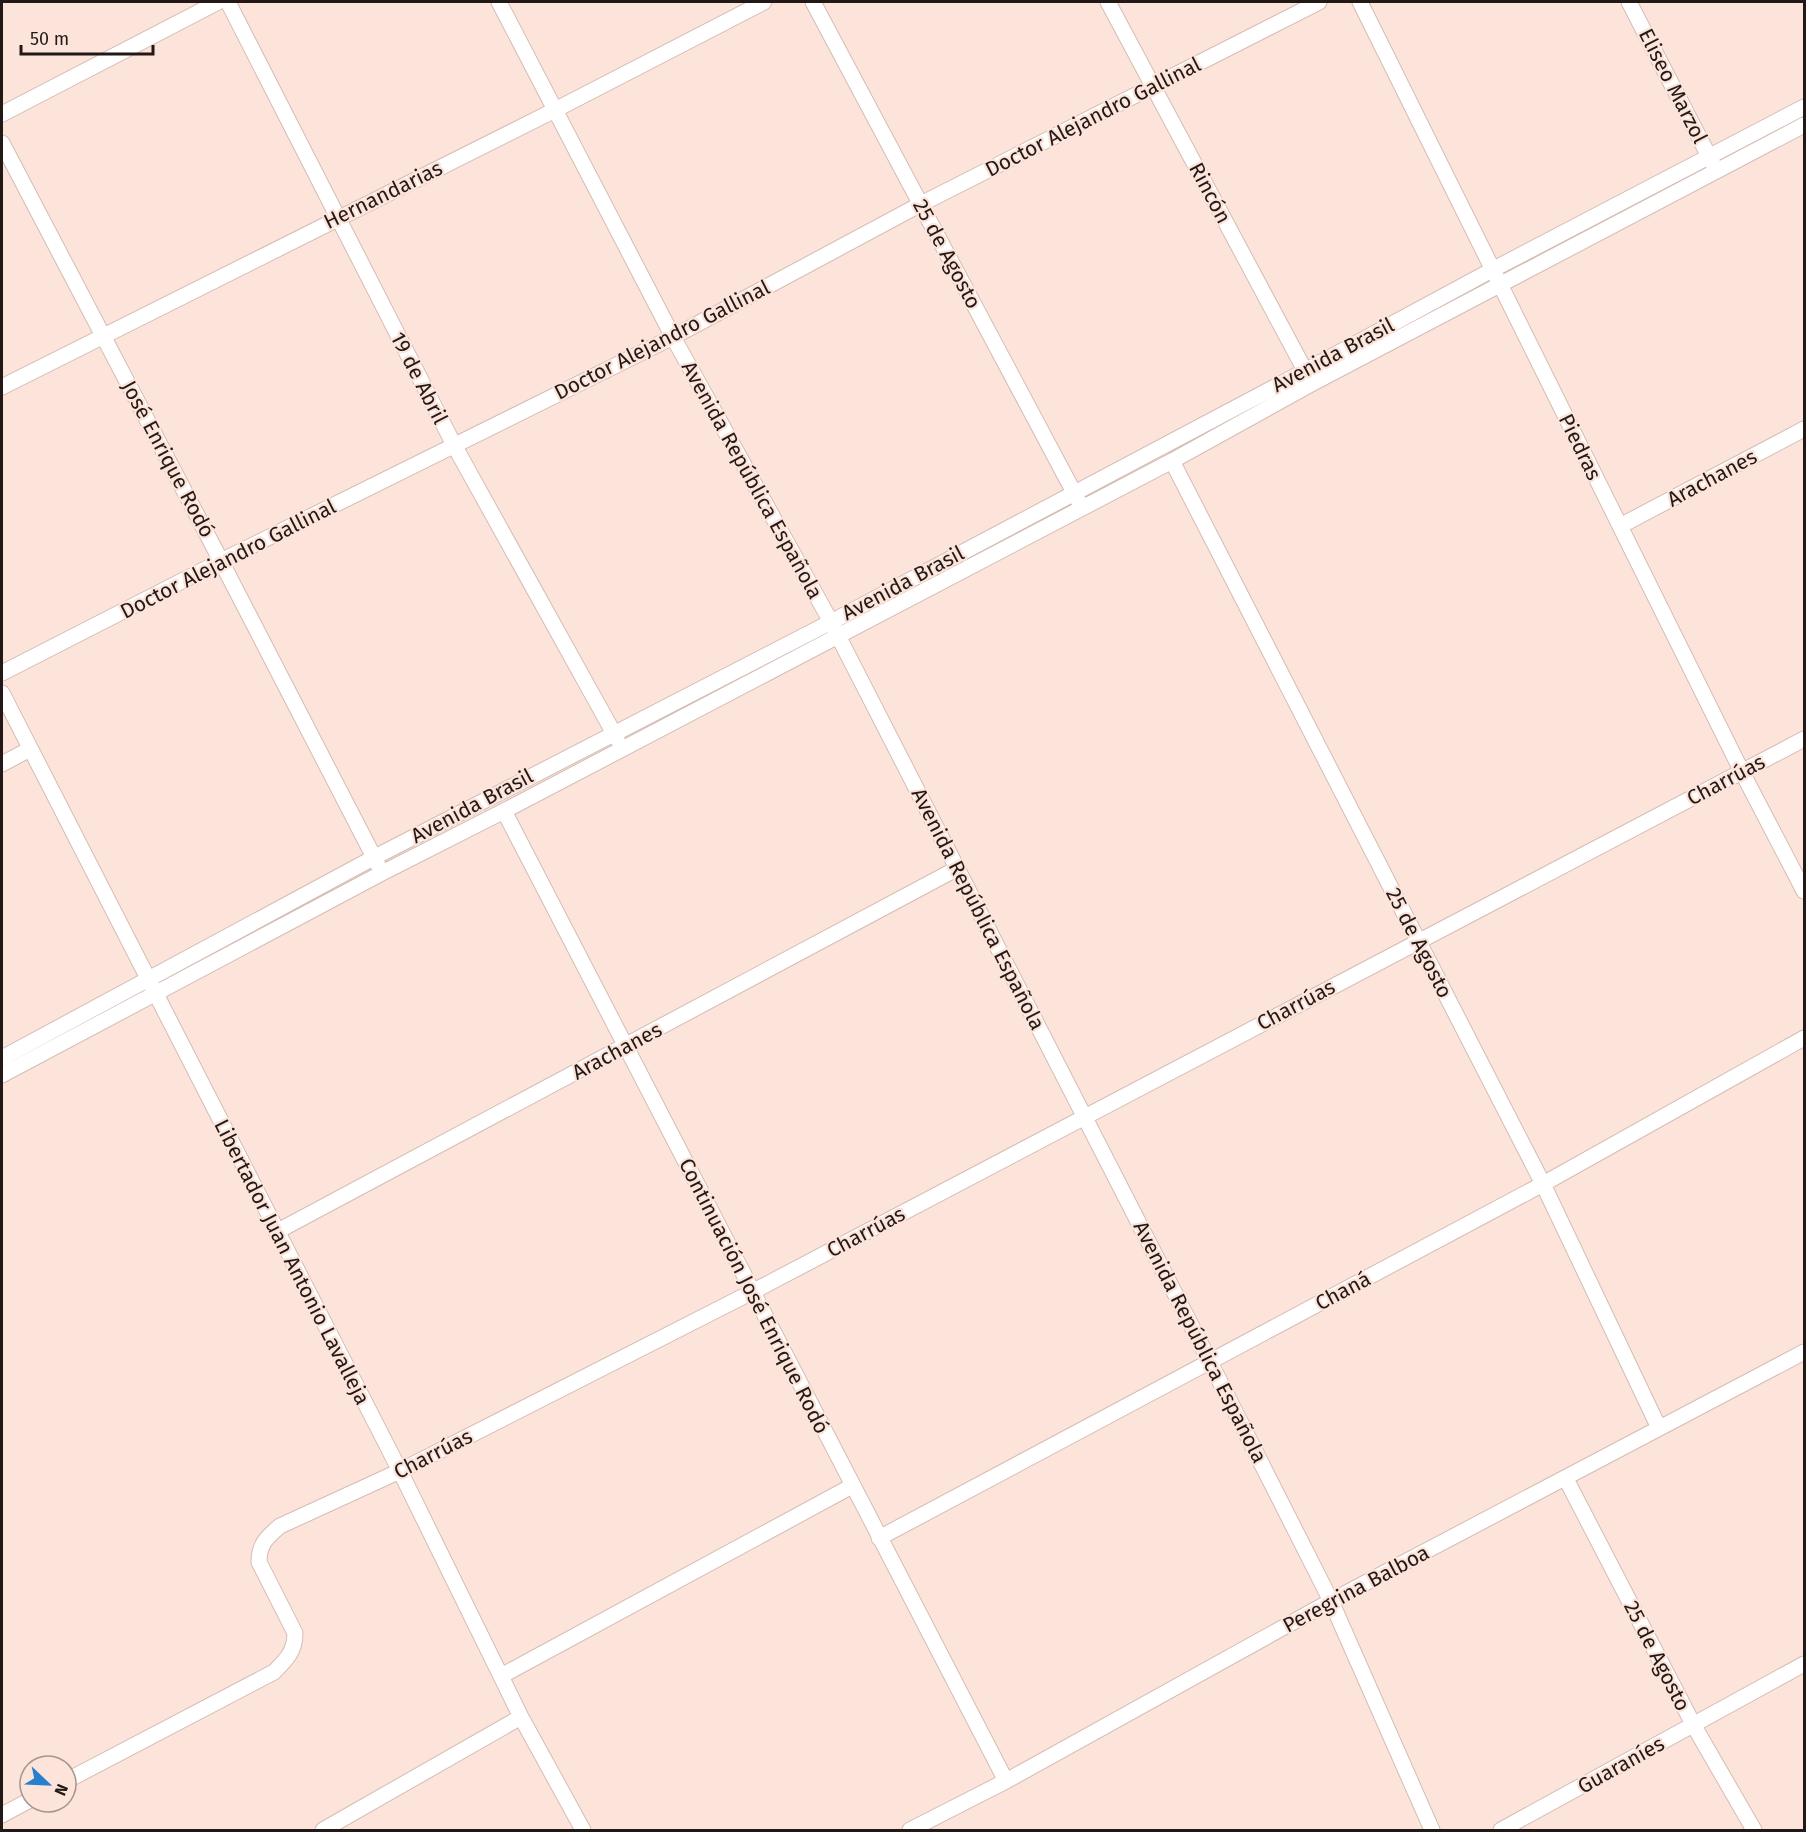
<svg xmlns="http://www.w3.org/2000/svg" width="1806" height="1832" font-family="'Fira Sans',sans-serif">
<style>
.lines{fill:none;stroke-linecap:round;stroke-linejoin:round}
.street-casing{stroke:#d4bcb4;stroke-width:17}
.street{stroke:#fff;stroke-width:15}
.labels{text-anchor:middle;dominant-baseline:central;stroke-width:4.5;stroke-linejoin:round;paint-order:stroke}
.street-label{font-size:21px;fill:#221916;stroke:#fce4db}
</style>
<rect width="100%" height="100%" fill="#fce4db"/>
<g class="lines">
<g class="street-casing">
<path id="street" d="M228,2L454,445L617,739
M499,2L673,337L831,622L1210,1362L1331,1601L1432,1830
M813,2L1079,502
M1108,2L1309,378
M1360,2L1742,772L1804,891
M1629,2L1713,164
M2,114L218,2
M2,143L221,561L378,865
M2,387L555,110L764,2
M1172,461L1543,1184L1659,1428
M1620,526L1804,429
M2,673L221,561L673,337L921,204L1319,2
M2,693L400,1471L521,1717L583,1830
M2,764L30,749
M504,811L1006,1781
M2,1058L375,857L831,622L1305,371L1492,270L1804,107
M2,1075L382,873L504,811L1172,461L1313,383L1804,125
M276,1232L958,868
M1566,1479L1694,1726L1754,1830
M879,1538L1543,1184L1804,1038
M501,1676L852,1486
M66,1781L274,1672C287,1659 295,1651 295,1633L259,1562C259,1544 267,1537 280,1526L400,1471L752,1292L1804,739
M2,1815L30,1800
M323,1830L521,1717
M910,1830L1006,1781L1331,1601L1804,1352
M1501,1830L1804,1664"/>
</g>
<use href="#street" class="street"/>
</g>
<g class="labels">
<g class="street-label">
<text transform="translate(1673 86) rotate(63)">Eliseo Marzol</text>
<text transform="translate(1093 117) rotate(-27)">Doctor Alejandro Gallinal</text>
<text transform="translate(1210 193) rotate(62)">Rincón</text>
<text transform="translate(383 195) rotate(-26)">Hernandarias</text>
<text transform="translate(947 254) rotate(62)">25 de Agosto</text>
<text transform="translate(662 340) rotate(-27)">Doctor Alejandro Gallinal</text>
<text transform="translate(1333 355) rotate(-28)">Avenida Brasil</text>
<text transform="translate(419 378) rotate(63)">19 de Abril</text>
<text transform="translate(1580 447) rotate(64)">Piedras</text>
<text transform="translate(168 459) rotate(62)">José Enrique Rodó</text>
<text transform="translate(1712 478) rotate(-28)">Arachanes</text>
<text transform="translate(752 480) rotate(61)">Avenida República Española</text>
<text transform="translate(228 559) rotate(-27)">Doctor Alejandro Gallinal</text>
<text transform="translate(903 583) rotate(-28)">Avenida Brasil</text>
<text transform="translate(1726 780) rotate(-28)">Charrúas</text>
<text transform="translate(472 806) rotate(-28)">Avenida Brasil</text>
<text transform="translate(978 909) rotate(63)">Avenida República Española</text>
<text transform="translate(1419 943) rotate(63)">25 de Agosto</text>
<text transform="translate(1296 1005) rotate(-28)">Charrúas</text>
<text transform="translate(617 1051) rotate(-28)">Arachanes</text>
<text transform="translate(866 1232) rotate(-28)">Charrúas</text>
<text transform="translate(292 1262) rotate(63)">Libertador Juan Antonio Lavalleja</text>
<text transform="translate(1343 1291) rotate(-28)">Chaná</text>
<text transform="translate(754 1296) rotate(63)">Continuación José Enrique Rodó</text>
<text transform="translate(1200 1342) rotate(63)">Avenida República Española</text>
<text transform="translate(433 1454) rotate(-27)">Charrúas</text>
<text transform="translate(1356 1589) rotate(-28)">Peregrina Balboa</text>
<text transform="translate(1657 1656) rotate(63)">25 de Agosto</text>
<text transform="translate(1621 1765) rotate(-29)">Guaraníes</text>
</g>
</g>
<rect width="1806" height="1832" fill="none" stroke="#221916" stroke-width="6"/>
<g transform="translate(48 1784) rotate(113)"><circle r="28" fill="#fce4db" stroke="#a5938c" stroke-width="1.5"/>
<path d="M0-4.5L10 22L0 15L-10 22Z" fill="#2680cd"/>
<text y="-9" font-size="16" font-weight="bold" text-anchor="middle" fill="#221916">N</text>
</g>
<path d="M21 45v9h132v-9" fill="none" stroke="#221916" stroke-width="3"/>
<text x="30" y="45" font-size="18" fill="#221916" stroke="#fce4db" stroke-width="4.5" paint-order="stroke">50 m</text>
</svg>
